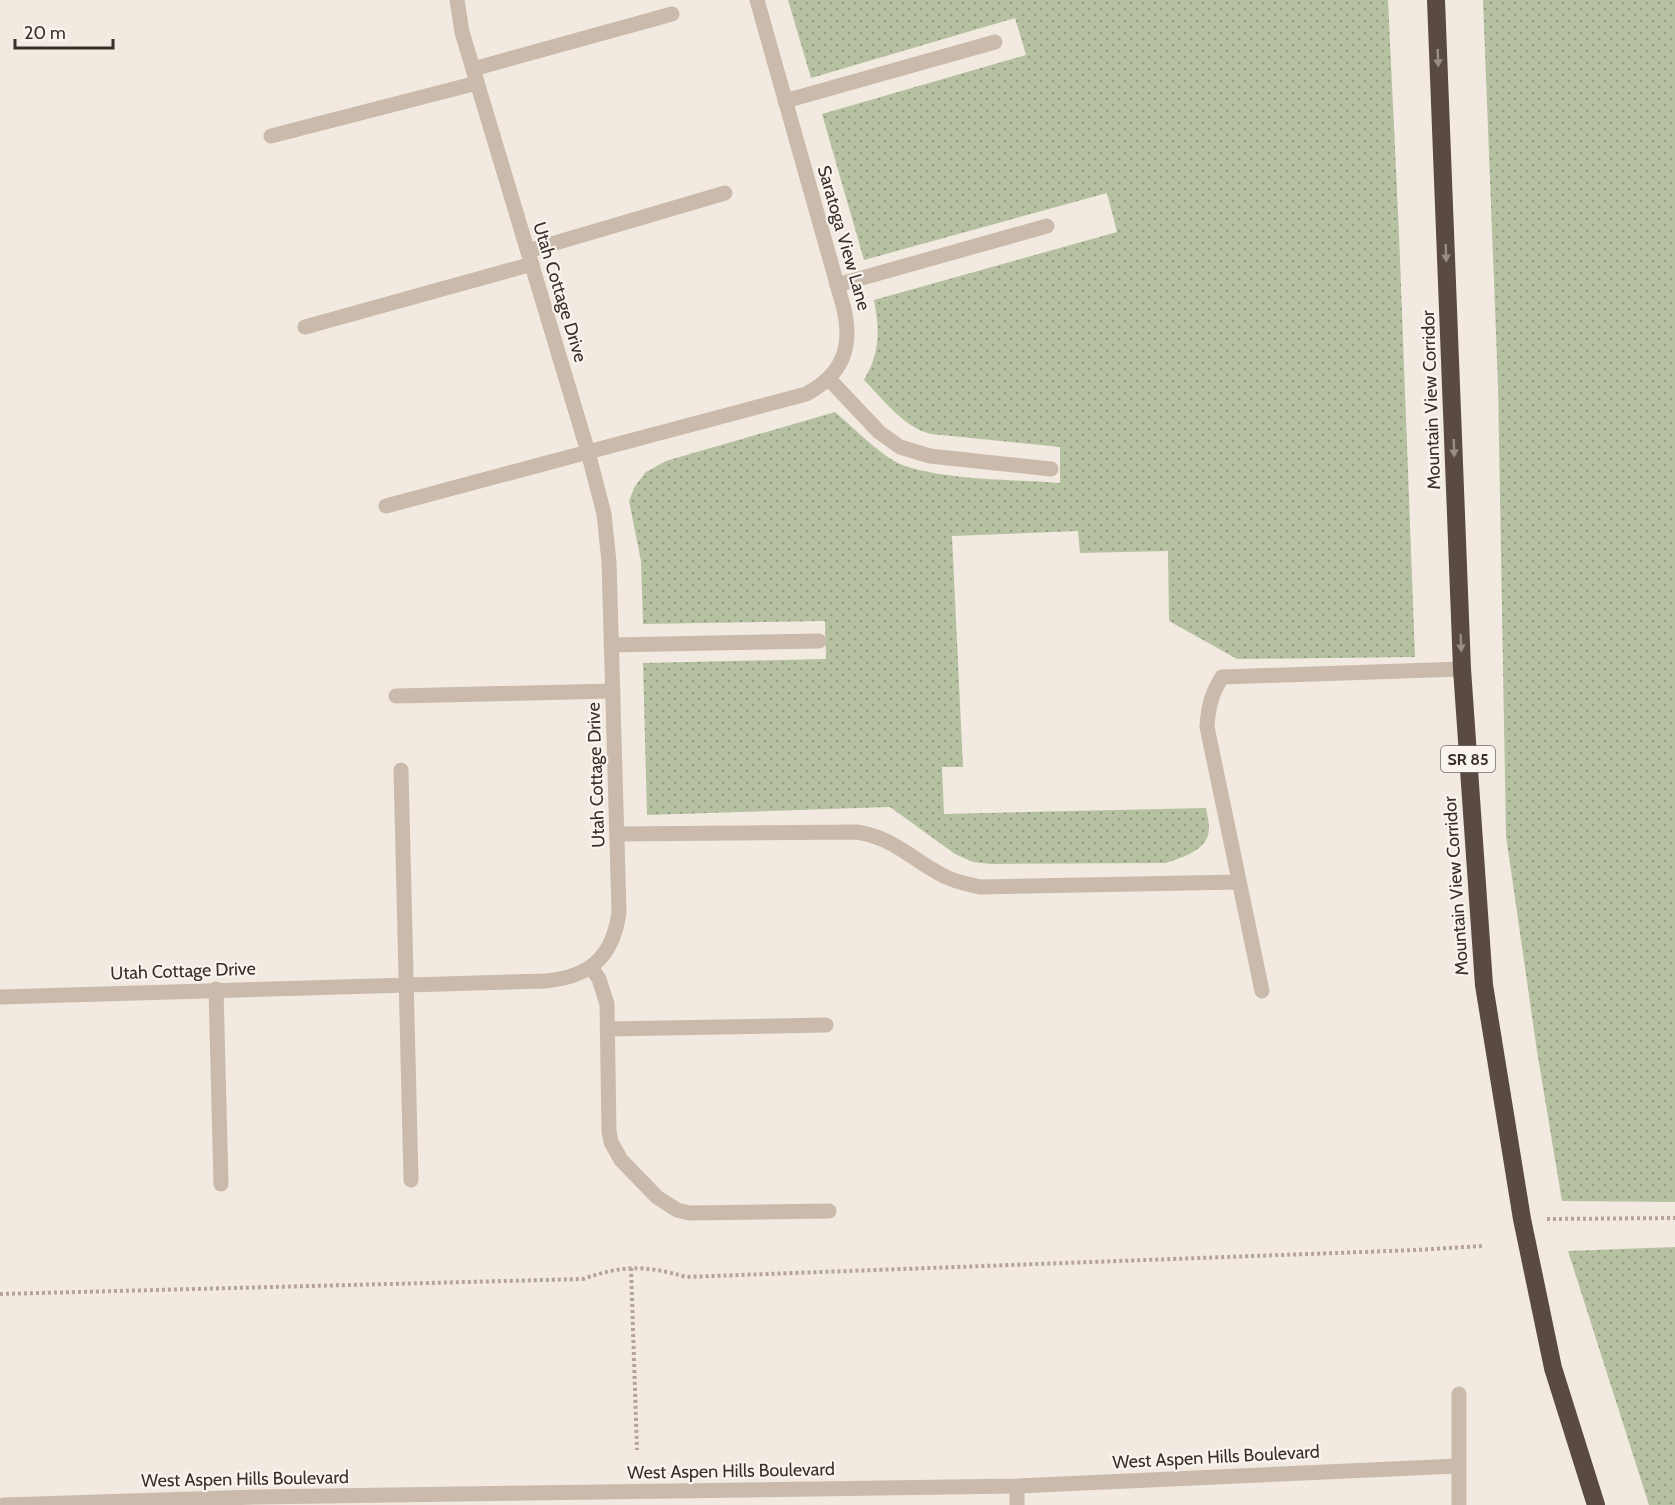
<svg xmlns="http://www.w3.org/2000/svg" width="1675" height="1505" font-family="Cabin,sans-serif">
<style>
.grass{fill:url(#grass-dots)}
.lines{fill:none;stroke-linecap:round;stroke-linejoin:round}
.path{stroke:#b6a497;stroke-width:4;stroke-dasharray:3 3;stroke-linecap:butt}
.lane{stroke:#cabaac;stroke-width:15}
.street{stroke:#cabaac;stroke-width:15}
.highway{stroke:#594a42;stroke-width:18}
.oneway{fill:#998e86}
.labels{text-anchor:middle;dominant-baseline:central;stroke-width:4.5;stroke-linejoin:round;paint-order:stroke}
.shield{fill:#f9f4ed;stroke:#726a65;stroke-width:1.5}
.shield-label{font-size:16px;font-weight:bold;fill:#382f2b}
.street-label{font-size:18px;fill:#382f2b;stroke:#f9f4ed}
</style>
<defs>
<pattern id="grass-dots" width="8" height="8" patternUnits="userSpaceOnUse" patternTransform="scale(1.5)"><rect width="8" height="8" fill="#b6c1a1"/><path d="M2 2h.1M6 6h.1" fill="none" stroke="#959d83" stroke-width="1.8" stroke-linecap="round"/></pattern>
</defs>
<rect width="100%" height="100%" fill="#f2eae0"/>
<path class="grass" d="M788,0H1388L1399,233L1415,657L1237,659L1169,621L1168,551L1080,553L1078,531L952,536L963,767H942L944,814L1206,808C1207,814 1209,822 1209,828C1209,850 1183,857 1166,863L991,864L973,862L955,854L890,807L647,815L643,663L826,659L825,621L643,624L641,561L629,501L635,486L646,472L666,461L835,412C853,427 880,455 900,464C944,481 1013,479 1060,483V447L931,434C904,428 882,398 864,380C880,352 880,331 874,300L1117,232L1107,193L864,260L822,114L1026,55L1015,18L811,78Z
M1483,0H1675V1202L1562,1201L1537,1051L1506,836L1498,385Z
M1675,1247V1505H1649L1568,1251Z"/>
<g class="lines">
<path class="path" d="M1547,1219L1675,1218
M631,1268L637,1450
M0,1294L583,1279C623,1265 645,1265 686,1277L1416,1250L1482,1246"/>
<path class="lane" d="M473,69L672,14
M785,101L995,42
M271,136L477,83
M528,251L725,193
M837,285L1047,226
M305,327L532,264
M829,379L879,432L900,447L930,456L1051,469
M386,506L588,452
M611,645L819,641
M396,696L613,691
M401,770L411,1180
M617,834L857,832C895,838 912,860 944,876C955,882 967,884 980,887L1239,882
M591,967L599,979L607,1004L609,1131L611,1142L621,1160L657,1197L677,1210L689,1213L829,1211
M216,989L221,1184
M1262,991L1207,727C1208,707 1212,693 1222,677L1462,669
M607,1029L826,1025
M1459,1505V1394"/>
<path class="street" d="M588,452L806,394C842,375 853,348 844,309L757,0
M0,997L545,981C589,977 613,958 619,912L609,562L604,514L588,452L473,69L462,32L457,0
M1017,1486V1505
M4,1505L257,1497L1017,1486L1458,1466"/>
<path class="highway" d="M1436,0L1462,669L1484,985L1522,1219L1553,1368L1596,1505"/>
</g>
<defs><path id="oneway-solid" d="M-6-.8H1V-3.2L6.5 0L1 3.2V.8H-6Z" transform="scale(1.5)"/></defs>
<g class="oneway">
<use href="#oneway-solid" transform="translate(1438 58) rotate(88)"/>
<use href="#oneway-solid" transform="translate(1446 253) rotate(88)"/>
<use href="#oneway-solid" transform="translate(1454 448) rotate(88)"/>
<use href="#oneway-solid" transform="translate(1461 643) rotate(88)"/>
</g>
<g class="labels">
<rect class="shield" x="1441" y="746" width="54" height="26" rx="4.5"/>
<g class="shield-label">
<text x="1468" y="759">SR 85</text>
</g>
<g class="street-label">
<text transform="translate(844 238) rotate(74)">Saratoga View Lane</text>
<text transform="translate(560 292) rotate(73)">Utah Cottage Drive</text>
<text transform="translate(1431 400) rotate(-92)">Mountain View Corridor</text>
<text transform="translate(596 775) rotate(-92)">Utah Cottage Drive</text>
<text transform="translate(1456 886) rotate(-94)">Mountain View Corridor</text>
<text transform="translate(183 971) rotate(-2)">Utah Cottage Drive</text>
<text transform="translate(1216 1457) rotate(-3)">West Aspen Hills Boulevard</text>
<text transform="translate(731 1471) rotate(-1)">West Aspen Hills Boulevard</text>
<text transform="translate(245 1479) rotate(-1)">West Aspen Hills Boulevard</text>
</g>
</g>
<path d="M15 39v9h98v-9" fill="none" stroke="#382f2b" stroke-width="3"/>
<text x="24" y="39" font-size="18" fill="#382f2b" stroke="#f9f4ed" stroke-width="4.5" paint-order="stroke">20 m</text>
</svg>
